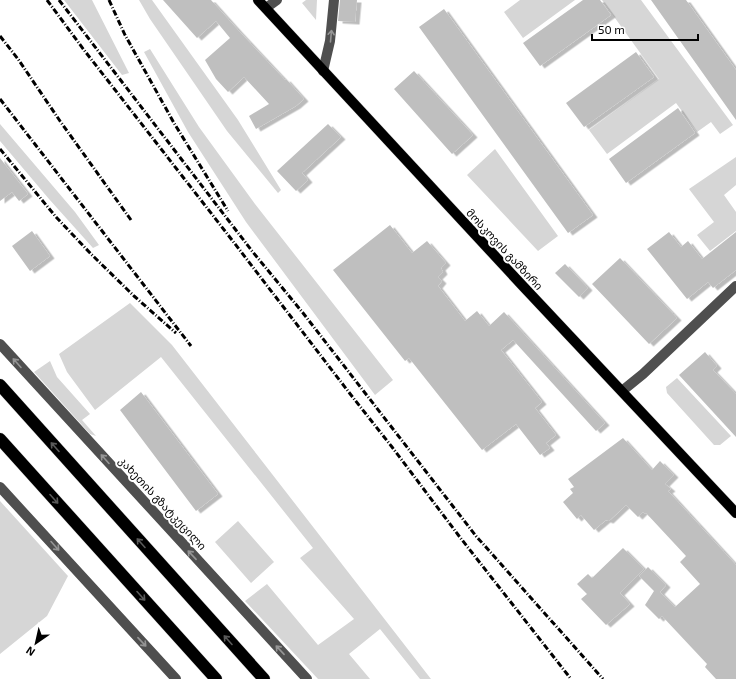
<svg xmlns="http://www.w3.org/2000/svg" width="736" height="679" font-family="'Exo 2','Noto Sans Georgian',sans-serif">
<style>
.green{fill:#d6d6d6}
.building{fill:#bfbfbf;filter:url(#shadow)}
.lines{fill:none;stroke-linecap:round;stroke-linejoin:round}
.major-casing{stroke:#dbdbdb;stroke-width:11}
.highway-casing{stroke:#dbdbdb;stroke-width:13}
.minor{stroke:#4f4f4f;stroke-width:10}
.major{stroke:#000;stroke-width:10}
.highway{stroke:#000;stroke-width:12}
.rail{stroke:#000;stroke-width:3;stroke-dasharray:6 2 1 2;stroke-linecap:butt}
.oneway{stroke:#959595}
.oneway2{stroke:#595959}
.labels{text-anchor:middle;dominant-baseline:central;stroke-width:4;stroke-linejoin:round;paint-order:stroke}
.street-label{font-size:11px;fill:#000;stroke:#fff}
</style>
<defs>
<filter id="shadow"><feDropShadow dx="4.5" dy="2.5" stdDeviation="0" flood-color="#0004"/></filter>
</defs>
<rect width="100%" height="100%" fill="#fff"/>
<path class="green" d="M64,0H92L129,73L122,75Z
M139,0H152L238,120L281,190L278,193L227,131L150,19Z
M306,0H317L316,20L302,3Z
M520,0H575L523,38L504,12Z
M602,0H641L733,125L720,134L711,122L697,132L676,103L607,154L589,130L659,79Z
M150,49L199,127L255,204L393,380L375,395L246,222L188,132L144,52Z
M0,124L75,212L99,245L93,248L49,199L0,141Z
M495,149L558,236L538,251L467,175Z
M736,157V185L724,195L736,212V231L710,251L697,235L714,222L689,189Z
M130,303L172,345L431,679H420L380,629L349,654L370,679H318L245,601L267,584L318,645L354,619L300,558L313,548L161,357L95,410L67,372L59,354Z
M50,361L57,377L90,414L82,420L96,436L90,434L34,372Z
M677,378L731,436L720,445H714L667,393L666,387Z
M0,501L68,576L47,616L0,654Z
M238,521L274,562L251,583L215,542Z"/>
<path class="building" d="M163,0H211L238,30L285,80L286,79L304,99L296,106L256,129L249,116L269,104L244,77L228,92L216,79L205,60L230,38L216,21L197,38Z
M340,0H357L355,22L338,21Z
M583,0H600L611,15L540,66L523,43Z
M651,0H686L736,70V120Z
M444,9L593,215L568,233L419,27Z
M636,52L654,77L584,127L566,103Z
M414,71L473,135L452,154L394,89Z
M678,108L695,133L626,183L609,159Z
M328,124L341,137L302,173L308,180L296,191L277,171Z
M0,158L28,194L19,201L12,192L0,201Z
M390,225L412,253L427,241L446,263L441,268L443,272L438,277L442,281L438,286L465,321L477,311L489,326L504,312L605,423L596,431L513,340L501,350L542,402L535,408L556,435L546,443L550,448L540,455L516,424L482,450L409,358L405,361L333,270Z
M32,231L50,256L30,271L12,246Z
M669,232L681,247L688,241L702,259L736,232V270L713,288L708,282L687,299L647,249Z
M620,258L677,318L649,344L592,284Z
M565,264L588,288L579,297L555,273Z
M705,352L717,366L713,370L736,394V437L679,375Z
M141,392L218,494L196,511L120,410Z
M623,438L652,470L660,461L674,475L665,484L671,489L668,491L736,565V679H716L705,667L707,664L662,616L659,619L645,605L654,591L639,576L648,567L666,585L660,592L675,607L700,584L680,562L686,556L646,513L645,514L643,512L638,517L626,505L609,521L606,520L594,530L581,515L577,519L563,502L573,493L570,489L574,487L568,479Z
M623,548L644,569L620,593L630,604L606,625L581,599L587,594L577,584L588,574L592,578Z"/>
<g class="lines">
<g class="major-casing">
<path id="major" d="M258,0L520,283L736,513"/>
</g>
<g class="highway-casing">
<path id="highway" d="M0,385L264,679
M0,439L216,679"/>
</g>
<path class="minor" d="M266,8L277,0
M323,71L330,41L334,0
M0,344L307,679
M622,391L643,374L736,286
M0,487L176,679"/>
<use href="#major" class="major"/>
<use href="#highway" class="highway"/>
<path class="rail" d="M47,0L84,50L232,240L351,395L392,447L459,536L571,679
M59,0L252,251L303,313L476,536L603,679
M109,0L125,35L174,123L228,211
M0,36L18,59L60,121L131,220
M0,99L191,346
M0,149L56,217L91,254L134,296L176,333"/>
</g>
<defs><path id="oneway-shaft" d="M-6 0H5M1.5-3L5.5 0L1.5 3" fill="none" stroke-width="1.6" stroke-linecap="round" stroke-linejoin="round"/></defs>
<g class="oneway">
<use href="#oneway-shaft" transform="translate(331 36) rotate(-85)"/>
<use href="#oneway-shaft" transform="translate(17 363) rotate(-132)"/>
<use href="#oneway-shaft" transform="translate(105 459) rotate(-132)"/>
<use href="#oneway-shaft" transform="translate(55 546) rotate(48)"/>
<use href="#oneway-shaft" transform="translate(192 555) rotate(-133)"/>
<use href="#oneway-shaft" transform="translate(142 642) rotate(47)"/>
<use href="#oneway-shaft" transform="translate(280 650) rotate(-133)"/>
</g>
<g class="oneway2">
<use href="#oneway-shaft" transform="translate(55 447) rotate(-132)"/>
<use href="#oneway-shaft" transform="translate(54 499) rotate(48)"/>
<use href="#oneway-shaft" transform="translate(141 543) rotate(-132)"/>
<use href="#oneway-shaft" transform="translate(141 596) rotate(48)"/>
<use href="#oneway-shaft" transform="translate(228 640) rotate(-132)"/>
</g>
<g class="labels">
<g class="street-label">
<text transform="translate(505 249) rotate(47)">მოსკოვის გამზირი</text>
<text transform="translate(163 503) rotate(47)">კახეთის გზატკეცილი</text>
</g>
</g>
<g transform="translate(36 643) rotate(214)" stroke="#ffffff" stroke-width="3" paint-order="stroke">
<path d="M0-3L7 15L0 10L-7 15Z" fill="#000000"/>
<text y="-6" font-size="11" font-weight="bold" text-anchor="middle" fill="#000000">N</text>
</g>
<path d="M592 34v6h106v-6" fill="none" stroke="#000000" stroke-width="2"/>
<text x="598" y="34" font-size="12" fill="#000000" stroke="#ffffff" stroke-width="3" paint-order="stroke">50 m</text>
</svg>
